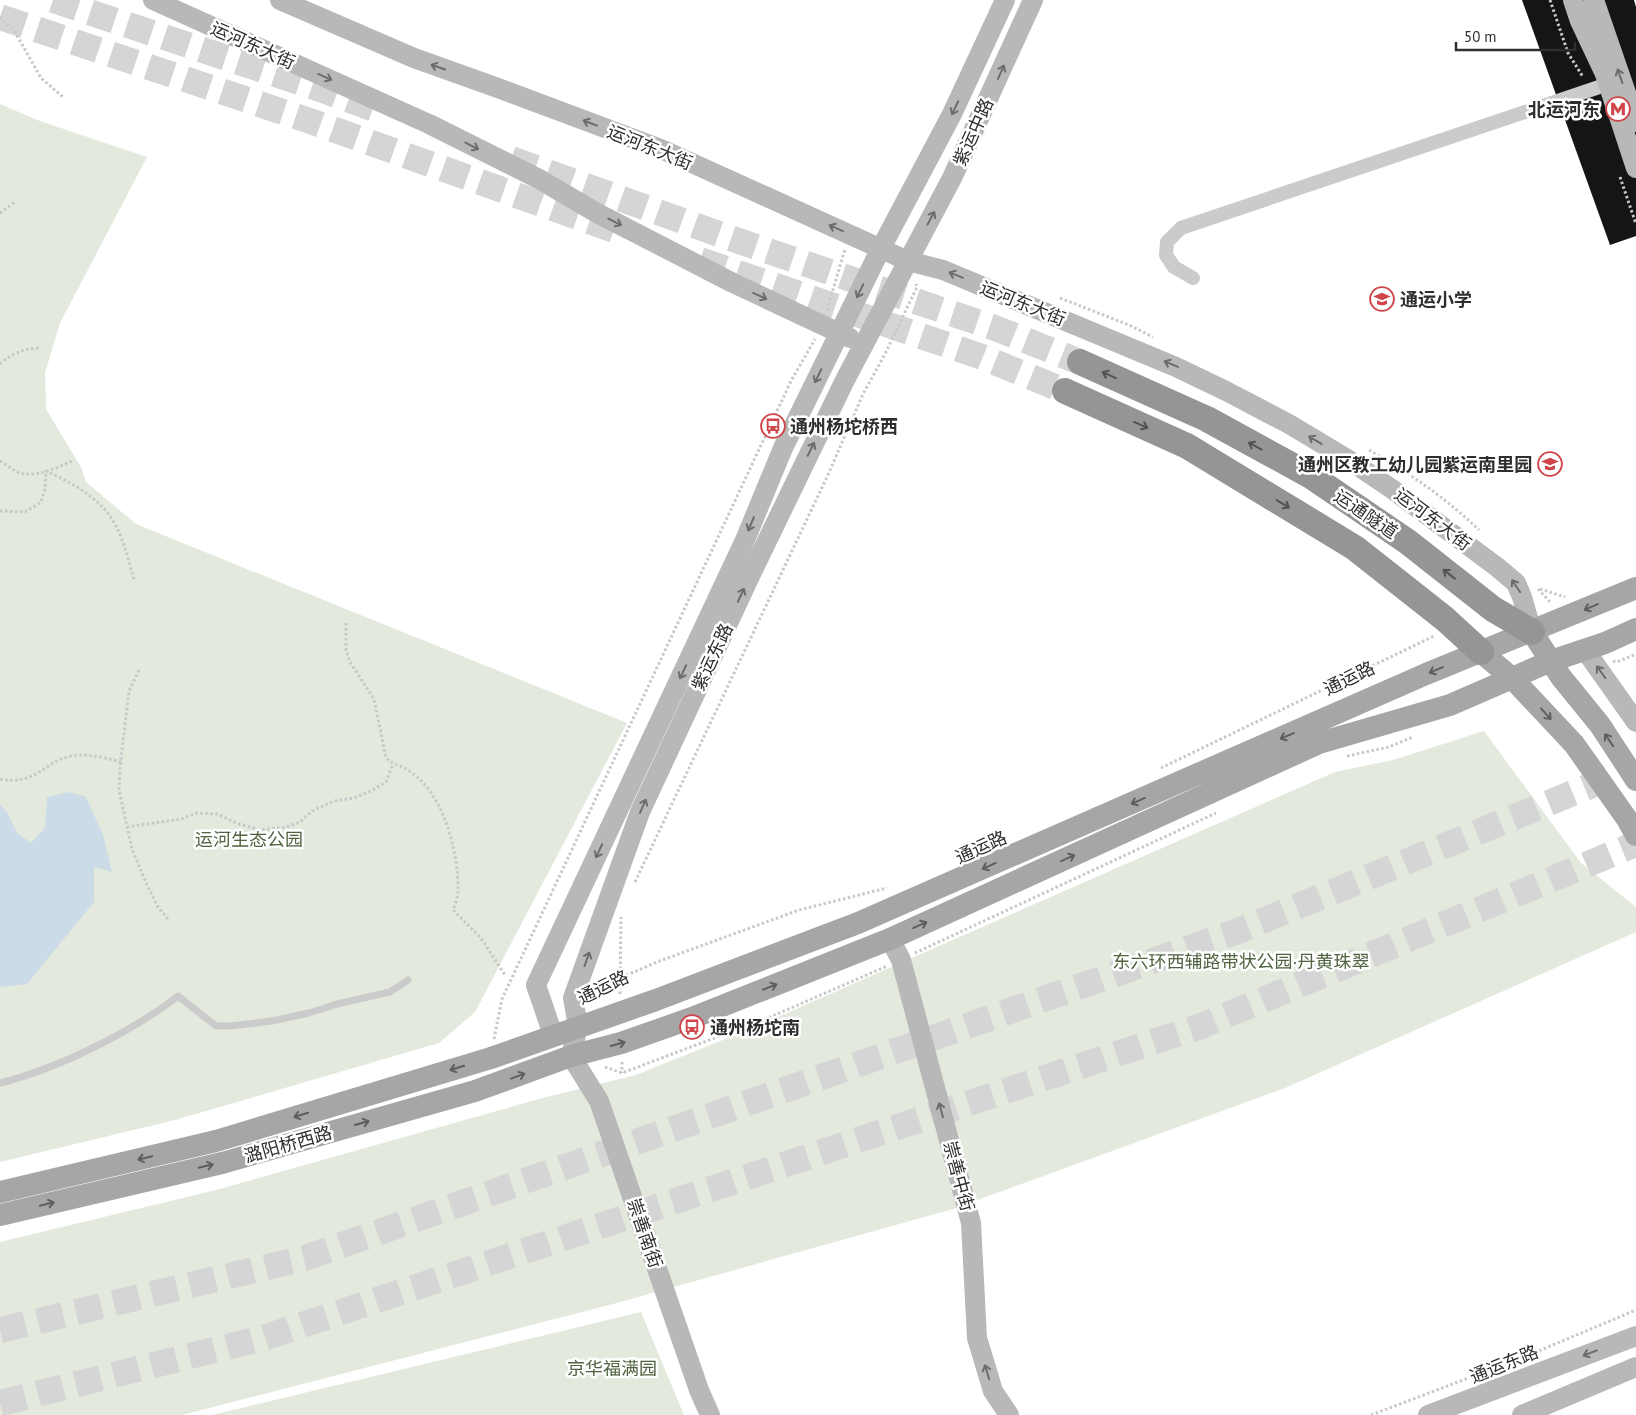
<svg xmlns="http://www.w3.org/2000/svg" width="1636" height="1415" font-family="'PT Sans','Noto Sans SC',sans-serif">
<style>
.green{fill:#e3e9dd}
.water{fill:#cbdbe7}
.building{fill:#151515}
.lines{fill:none;stroke-linecap:round;stroke-linejoin:round}
.highway-tunnel{stroke:#d5d5d5;stroke-width:26;stroke-dasharray:26 13;stroke-linecap:butt}
.path{stroke:#c8c8c8;stroke-width:3;stroke-dasharray:2.5 2.5;stroke-linecap:butt}
.lane{stroke:#cbcbcb;stroke-width:7}
.street{stroke:#cbcbcb;stroke-width:14}
.secondary{stroke:#b8b8b8;stroke-width:20}
.primary{stroke:#a6a6a6;stroke-width:22}
.highway{stroke:#959595;stroke-width:26}
.oneway{stroke:#6c6c6c}
.oneway2{stroke:#525252}
.oneway3{stroke:#5e5e5e}
.labels{text-anchor:middle;dominant-baseline:central;stroke-width:5;stroke-linejoin:round;paint-order:stroke}
.street-label{font-size:18px;fill:#2e2e2e;stroke:#fff}
.poi-label{font-size:18px;font-weight:bold;fill:#2e2e2e;stroke:#fff;text-anchor:start}
.park-label{font-size:18px;fill:#506441;stroke:#fff}
</style>
<rect width="100%" height="100%" fill="#fff"/>
<path class="green" d="M0,104L40,121L147,157L60,323L45,373L46,409L82,469L86,482L136,524L627,723L475,1012L439,1043L175,1120L0,1162Z
M1484,731L1581,863L1636,907V932L1285,1088L953,1209L613,1304L182,1415H0V1242L216,1190L546,1097L636,1075L755,1027L1335,772L1393,760Z
M641,1312L684,1415H212Z"/>
<path class="water" d="M69,792L86,797L103,835L112,872L94,867V902L27,984L0,987V804L7,812L17,833L31,843L45,828L47,797Z"/>
<path class="building" d="M1522,0H1634L1636,7V236L1610,245Z"/>
<g class="lines">
<path class="highway-tunnel" d="M53,0L323,90L385,113
M0,17L313,122L625,234
M511,159L727,237L995,328L1080,362
M700,260L982,357L1065,391
M0,1330L305,1258L1238,931L1636,767
M0,1403L263,1338L1201,1026L1636,844"/>
<path class="path" d="M1550,0L1568,53L1583,77
M0,17L15,32L41,78L63,97
M1620,177L1636,224
M0,213L15,202
M1060,298L1129,325L1153,337
M827,310L845,249
M0,364C11,354 23,349 39,348
M1369,450C1408,472 1447,499 1479,530
M0,461C6,464 11,469 17,472C34,479 57,468 72,461
M0,511L25,512L41,502L45,489L46,471C73,483 104,500 117,528C125,544 129,563 134,580
M1538,589L1551,603
M1540,589L1565,597
M346,623V650L350,662L374,699L386,758C394,766 404,766 412,773C444,795 459,854 458,891C458,897 455,904 453,910L481,938L505,975
M1613,661L1617,662L1636,654
M139,670L129,691L120,767L119,790L132,849L146,883L158,907L168,919
M1347,756L1389,747L1413,737
M1161,768L1434,636
M0,779C36,786 43,762 71,756C88,753 105,758 121,762
M127,827L181,819L197,813L218,814L236,823L260,830L286,827L300,822L312,811L334,801L354,798L371,791L386,782L393,764
M635,882L827,477L863,394L885,354L917,287L916,284
M915,953L1216,813
M594,989L657,962L799,910L887,888
M620,994L621,917
M494,1039L502,999L791,381L815,339
M622,1062V1073
M605,1067L622,1073L770,1017L887,966
M1371,1415L1529,1355L1636,1310"/>
<path class="lane" d="M0,1083C57,1069 132,1032 178,996L216,1026H230L272,1021L309,1013L337,1004L390,992L408,980"/>
<path class="street" d="M1193,278L1174,267L1166,255L1167,242L1181,228L1608,84"/>
<path class="secondary" d="M153,0L429,124L539,179L597,213L733,283L850,338
M280,0L414,58L498,88L661,149L908,261L943,270L1176,367L1226,391L1289,424L1349,460L1392,489L1497,567L1516,583L1522,597L1532,632
M1573,0L1580,21L1605,74L1636,168
M1594,0L1636,122
M1585,650L1636,722
M890,939L901,960L971,1223L977,1338L993,1391L1009,1415
M553,1035L536,985L745,540L783,448L880,250L952,114L1005,0
M710,1415L699,1390L599,1101L571,1056L578,1026L573,998L640,812L750,576L845,380L952,178L1033,0
M1428,1415L1636,1336
M1522,1415L1636,1367"/>
<path class="primary" d="M1532,632L1561,677L1600,725L1636,780
M1481,652L1513,679L1574,744L1627,819L1636,835
M0,1192L216,1141L491,1058L656,1000L858,923L1426,674L1636,588
M0,1215L222,1163L475,1091L571,1056L621,1043L692,1018L890,939L1319,743L1450,705L1551,661L1605,643L1636,629"/>
<path class="highway" d="M1080,362L1207,419L1311,476L1408,542L1493,609L1532,632
M1065,391L1187,446L1355,548L1445,619L1481,652"/>
</g>
<defs><path id="oneway-shaft" d="M-6 0H5M1.5-3L5.5 0L1.5 3" fill="none" stroke-width="1.6" stroke-linecap="round" stroke-linejoin="round" transform="scale(1.25)"/></defs>
<g class="oneway">
<use href="#oneway-shaft" transform="translate(438 67) rotate(-161)"/>
<use href="#oneway-shaft" transform="translate(1001 72) rotate(-66)"/>
<use href="#oneway-shaft" transform="translate(1620 76) rotate(-109)"/>
<use href="#oneway-shaft" transform="translate(325 77) rotate(24)"/>
<use href="#oneway-shaft" transform="translate(955 108) rotate(115)"/>
<use href="#oneway-shaft" transform="translate(590 123) rotate(-159)"/>
<use href="#oneway-shaft" transform="translate(472 146) rotate(27)"/>
<use href="#oneway-shaft" transform="translate(931 218) rotate(-62)"/>
<use href="#oneway-shaft" transform="translate(615 222) rotate(27)"/>
<use href="#oneway-shaft" transform="translate(836 228) rotate(-156)"/>
<use href="#oneway-shaft" transform="translate(956 275) rotate(-158)"/>
<use href="#oneway-shaft" transform="translate(860 291) rotate(116)"/>
<use href="#oneway-shaft" transform="translate(760 296) rotate(25)"/>
<use href="#oneway-shaft" transform="translate(1171 364) rotate(-157)"/>
<use href="#oneway-shaft" transform="translate(818 376) rotate(116)"/>
<use href="#oneway-shaft" transform="translate(1315 440) rotate(-149)"/>
<use href="#oneway-shaft" transform="translate(811 449) rotate(-64)"/>
<use href="#oneway-shaft" transform="translate(751 524) rotate(113)"/>
<use href="#oneway-shaft" transform="translate(1516 586) rotate(-124)"/>
<use href="#oneway-shaft" transform="translate(741 595) rotate(-65)"/>
<use href="#oneway-shaft" transform="translate(683 672) rotate(115)"/>
<use href="#oneway-shaft" transform="translate(1601 672) rotate(-126)"/>
<use href="#oneway-shaft" transform="translate(643 806) rotate(-66)"/>
<use href="#oneway-shaft" transform="translate(599 851) rotate(115)"/>
<use href="#oneway-shaft" transform="translate(587 959) rotate(-70)"/>
<use href="#oneway-shaft" transform="translate(941 1110) rotate(-105)"/>
<use href="#oneway-shaft" transform="translate(1590 1353) rotate(159)"/>
<use href="#oneway-shaft" transform="translate(987 1372) rotate(-107)"/>
</g>
<g class="oneway2">
<use href="#oneway-shaft" transform="translate(1109 375) rotate(-156)"/>
<use href="#oneway-shaft" transform="translate(1141 425) rotate(24)"/>
<use href="#oneway-shaft" transform="translate(1255 446) rotate(-151)"/>
<use href="#oneway-shaft" transform="translate(1283 504) rotate(31)"/>
<use href="#oneway-shaft" transform="translate(1449 574) rotate(-142)"/>
</g>
<g class="oneway3">
<use href="#oneway-shaft" transform="translate(1591 607) rotate(157)"/>
<use href="#oneway-shaft" transform="translate(1436 670) rotate(157)"/>
<use href="#oneway-shaft" transform="translate(1546 714) rotate(48)"/>
<use href="#oneway-shaft" transform="translate(1287 736) rotate(157)"/>
<use href="#oneway-shaft" transform="translate(1609 740) rotate(-124)"/>
<use href="#oneway-shaft" transform="translate(1138 801) rotate(156)"/>
<use href="#oneway-shaft" transform="translate(1068 858) rotate(-24)"/>
<use href="#oneway-shaft" transform="translate(989 866) rotate(156)"/>
<use href="#oneway-shaft" transform="translate(920 925) rotate(-24)"/>
<use href="#oneway-shaft" transform="translate(770 987) rotate(-21)"/>
<use href="#oneway-shaft" transform="translate(618 1044) rotate(-16)"/>
<use href="#oneway-shaft" transform="translate(457 1068) rotate(163)"/>
<use href="#oneway-shaft" transform="translate(518 1076) rotate(-20)"/>
<use href="#oneway-shaft" transform="translate(301 1115) rotate(163)"/>
<use href="#oneway-shaft" transform="translate(362 1123) rotate(-16)"/>
<use href="#oneway-shaft" transform="translate(145 1158) rotate(167)"/>
<use href="#oneway-shaft" transform="translate(206 1166) rotate(-13)"/>
<use href="#oneway-shaft" transform="translate(47 1204) rotate(-13)"/>
</g>
<defs>
<g id="metro-ring" transform="scale(1.25)"><circle r="9.5" fill="#fff" stroke="#cf454a" stroke-width="1.5"/><path d="M-5.5 5V-5H-3L0 0L3-5H5.5V5H3V-.5L0 4L-3-.5V5Z" fill="#cf454a"/></g>
<g id="school-ring" transform="scale(1.25)"><circle r="9.5" fill="#fff" stroke="#cf454a" stroke-width="1.5"/><path d="M0-5L7-2L0 1L-7-2ZM-4 1L0 2.5L4 1V4Q0 6-4 4Z" fill="#cf454a"/></g>
<g id="bus-ring" transform="scale(1.25)"><circle r="9.5" fill="#fff" stroke="#cf454a" stroke-width="1.5"/><path d="M-5-6H5V4H4V6H2V4H-2V6H-4V4H-5ZM-3.5-4V0h7V-4ZM-3.5 1.2v1.5H-2V1.2ZM2 1.2v1.5H3.5V1.2Z" fill="#cf454a"/></g>
</defs>
<g fill-rule="evenodd">
<use href="#metro-ring" x="1618" y="109"/>
<use href="#school-ring" x="1382" y="299"/>
<use href="#bus-ring" x="773" y="426"/>
<use href="#school-ring" x="1550" y="464"/>
<use href="#bus-ring" x="692" y="1027"/>
</g>
<g class="labels">
<g class="street-label">
<text transform="translate(253 45) rotate(24)">运河东大街</text>
<text transform="translate(973 132) rotate(-66)">紫运中路</text>
<text transform="translate(650 147) rotate(22)">运河东大街</text>
<text transform="translate(1023 303) rotate(22)">运河东大街</text>
<text transform="translate(1366 514) rotate(34)">运通隧道</text>
<text transform="translate(1433 519) rotate(37)">运河东大街</text>
<text transform="translate(712 657) rotate(-65)">紫运东路</text>
<text transform="translate(1349 678) rotate(-26)">通运路</text>
<text transform="translate(981 847) rotate(-24)">通运路</text>
<text transform="translate(603 987) rotate(-26)">通运路</text>
<text transform="translate(288 1144) rotate(-16)">潞阳桥西路</text>
<text transform="translate(959 1176) rotate(75)">崇善中街</text>
<text transform="translate(645 1233) rotate(71)">崇善南街</text>
<text transform="translate(1504 1364) rotate(-22)">通运东路</text>
</g>
<g class="poi-label">
<text x="1600" y="109" text-anchor="end">北运河东</text>
<text x="1400" y="299">通运小学</text>
<text x="790" y="426">通州杨坨桥西</text>
<text x="1532" y="464" text-anchor="end">通州区教工幼儿园紫运南里园</text>
<text x="710" y="1027">通州杨坨南</text>
</g>
<g class="park-label">
<text x="249" y="839">运河生态公园</text>
<text x="1241" y="961">东六环西辅路带状公园·丹黄珠翠</text>
<text x="612" y="1368">京华福满园</text>
</g>
</g>
<path d="M1456 42v8h119v-8" fill="none" stroke="#2e2e2e" stroke-width="2.5"/>
<text x="1464" y="42" font-size="15" fill="#2e2e2e" stroke="#ffffff" stroke-width="4" paint-order="stroke">50 m</text>
</svg>
